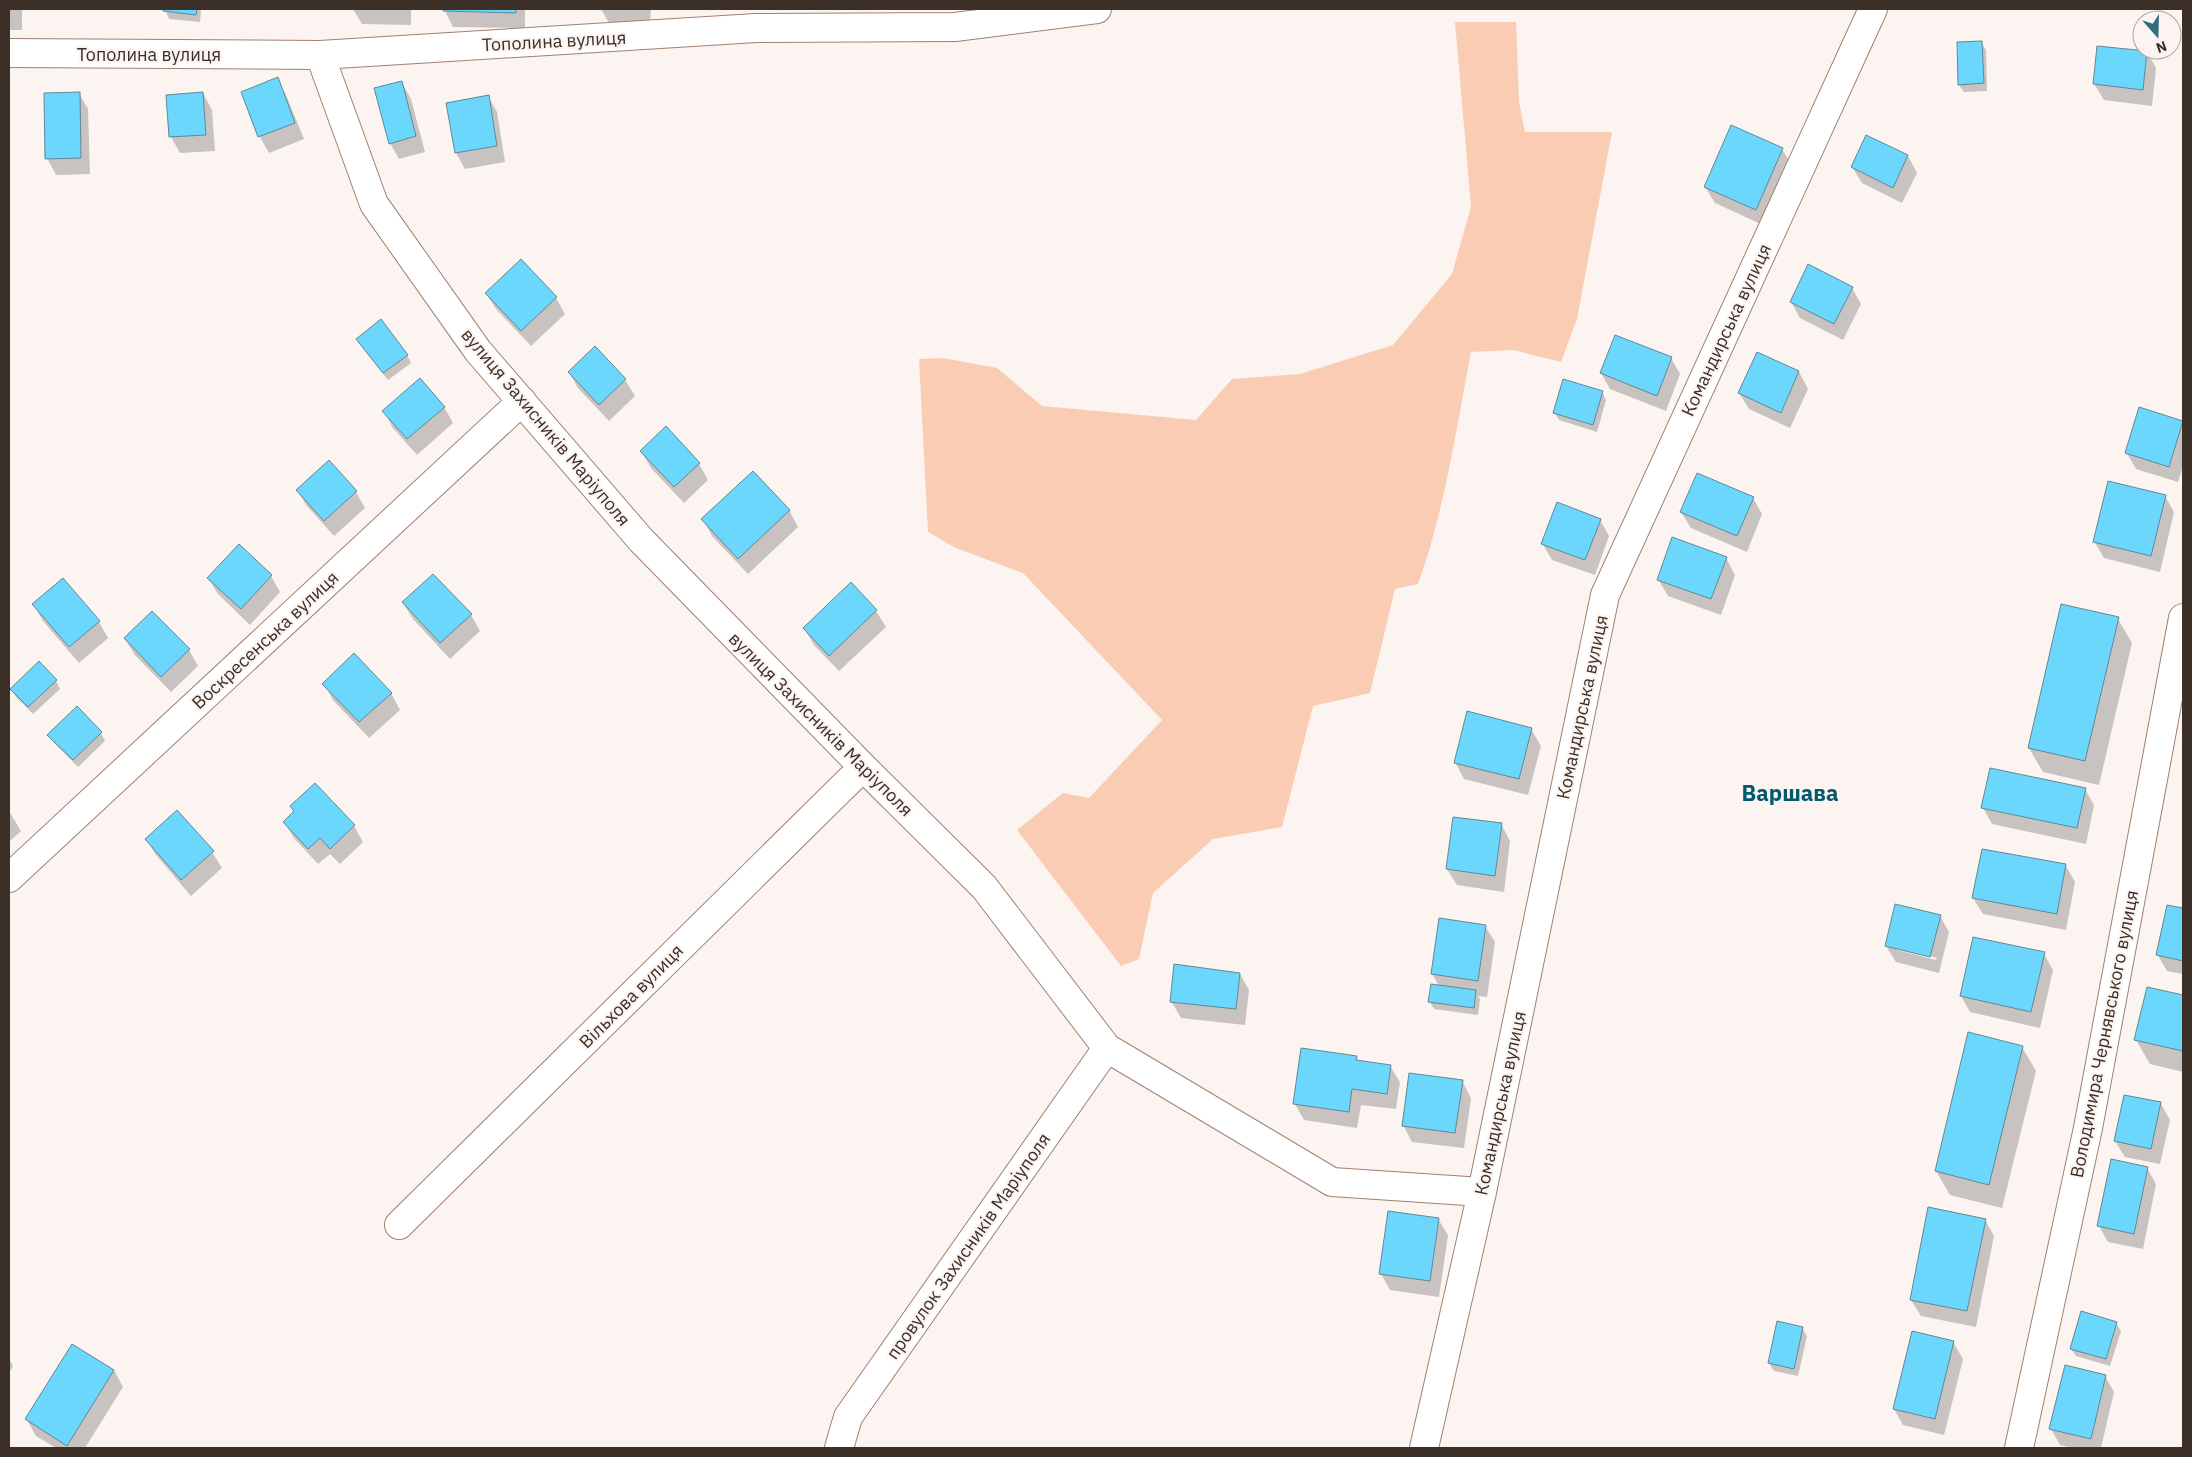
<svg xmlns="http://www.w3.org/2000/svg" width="2192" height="1457" font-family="'IBM Plex Sans',sans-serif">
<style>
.green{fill:#faccb3}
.shadow{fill:#0003;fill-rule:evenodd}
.building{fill:#6bd7fd;stroke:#628795}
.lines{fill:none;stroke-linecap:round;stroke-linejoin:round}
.street-casing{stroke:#a0816f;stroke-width:30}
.street{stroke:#fff;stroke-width:28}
.labels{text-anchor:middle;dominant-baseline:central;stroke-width:4.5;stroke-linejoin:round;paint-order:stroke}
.street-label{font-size:18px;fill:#3c2f27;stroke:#fbf4f0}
.district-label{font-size:22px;font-weight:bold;fill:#025970;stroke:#fbf4f0}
</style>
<rect width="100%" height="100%" fill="#fbf4f0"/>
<path class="green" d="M1455,22H1516L1519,102L1525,132H1612L1577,319L1561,362L1513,350L1471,352C1456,430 1445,509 1418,584L1395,589L1370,693L1313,706L1282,827L1213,839L1153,893L1139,959L1121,966L1017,830L1063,793L1089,798L1162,720L1023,573L956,548L928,532L919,359L943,358L997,368L1042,406L1196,420L1232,379L1300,374L1393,345L1452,274L1471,207Z"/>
<path class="shadow" d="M9,9H22V30H9Z
M165,9H201L200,22L169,19Z
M353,9H411V25L362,24Z
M444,9H525V28L453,27Z
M601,9H651L650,23H609Z
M1981,42L1986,50L1987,91L1964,92L1959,85Z
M2147,52L2156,68L2152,106L2104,100L2094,84Z
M277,79L286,95L304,139L269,153L260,137L242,92Z
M402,83L411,99L425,152L399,159L390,143Z
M79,93L88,109L90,174L56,175L47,158Z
M203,93L212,110L215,151L180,153L171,137L168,96Z
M488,96L497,112L505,162L465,169L456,153Z
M1867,137L1908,156L1917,173L1902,203L1862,183L1852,167Z
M1782,149L1792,165L1765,226L1715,203L1705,187Z
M521,261L556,298L565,314L531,346L496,309L486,293Z
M1852,288L1861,304L1843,340L1800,318L1791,302Z
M362,347L407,355L411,363L388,380Z
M595,348L625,380L635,396L609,421L578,388L569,372Z
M1757,354L1799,372L1808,389L1790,428L1749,409L1739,393Z
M1671,358L1680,374L1666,411L1610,389L1601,373Z
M1602,392L1606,400L1597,432L1559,420L1554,412Z
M444,407L453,423L417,455L393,428L384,412Z
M2140,409L2183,423V466L2178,482L2136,469L2126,452Z
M641,451L699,464L708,480L684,503L651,468Z
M329,461L356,492L365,508L334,536L307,506L297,490Z
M2165,496L2174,512L2160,572L2104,558L2094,541Z
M1753,498L1762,514L1747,552L1691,528L1681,512Z
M789,510L798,527L748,574L712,536L703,519Z
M1600,520L1609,536L1595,575L1552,560L1542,543Z
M239,546L271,576L280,592L250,625L218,594L208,578Z
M1726,558L1735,575L1721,615L1668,596L1658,579Z
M63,580L99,622L108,638L79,663L43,621L34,605Z
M851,584L876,611L886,627L839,671L814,645L804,628Z
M403,603L471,615L480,631L450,659L413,619Z
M2118,619L2132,643L2099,785L2043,772L2029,748Z
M125,639L189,650L198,666L171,692L135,655Z
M56,681L60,689L33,714L16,697L12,690Z
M324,684L391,693L400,710L369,738L333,700Z
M1531,729L1541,746L1528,795L1464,779L1455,762Z
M101,733L105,741L78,767L54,743L49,735Z
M315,785L354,826L363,842L340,864L330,854L318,864L294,838L284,822L295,812Z
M2085,789L2094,805L2086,844L1992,824L1983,808Z
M9,811L21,831L9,842Z
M1501,824L1510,841L1504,892L1457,885L1447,869Z
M146,839L212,852L222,868L191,896L156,855Z
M2066,866L2075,882L2066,930L1983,914L1973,898Z
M2168,906L2183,910V974L2167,971L2157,954Z
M1940,916L1949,932L1939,973L1896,962L1886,946ZM1897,948L1937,958L1936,960L1897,950Z
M1440,919L1485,926L1495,942L1487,997L1478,996L1480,999L1478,1015L1434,1009L1430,1002L1439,986L1432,974Z
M2044,954L2053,970L2040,1028L1970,1012L1961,996Z
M1240,974L1249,990L1245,1025L1181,1018L1171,1001Z
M2148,988L2183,997V1072L2150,1064L2136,1040Z
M2022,1047L2036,1071L2002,1208L1950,1195L1936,1171Z
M1356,1057L1359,1062L1390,1066L1400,1082L1396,1109L1361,1105L1357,1128L1304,1120L1295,1104Z
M1462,1081L1471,1098L1464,1148L1412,1142L1403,1125Z
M2161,1104L2170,1120L2160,1164L2125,1157L2115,1141Z
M2147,1168L2156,1184L2143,1249L2108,1242L2099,1226Z
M1929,1209L1985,1220L1994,1236L1976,1327L1921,1316L1911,1300Z
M1438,1219L1448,1235L1439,1297L1390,1290L1381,1274Z
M2116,1323L2121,1331L2110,1366L2076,1356L2071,1349Z
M1802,1328L1807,1336L1798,1376L1774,1371L1769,1363Z
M1953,1342L1963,1359L1944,1435L1903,1425L1894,1409Z
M9,1358L13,1366L9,1373Z
M114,1370L123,1387L85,1448H56L36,1436L27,1420Z
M2105,1376L2114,1392L2101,1448H2072L2060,1445L2051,1429Z"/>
<path class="building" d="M163,9H197L196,15L163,11Z
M443,9H516V13L443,11Z
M1982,41L1984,83L1958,85L1957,42Z
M2097,46L2147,51L2143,90L2093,84Z
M278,77L295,123L258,137L241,92Z
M402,81L416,136L389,144L374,88Z
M80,92L81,158L45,159L44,93Z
M203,92L206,135L169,137L166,95Z
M489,95L497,146L455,153L446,103Z
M1731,125L1783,148L1756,210L1704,187Z
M1866,135L1908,155L1893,188L1851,167Z
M521,259L557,297L521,331L485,293Z
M1808,264L1853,287L1834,324L1790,302Z
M381,319L408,355L383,373L356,339Z
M1615,335L1672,357L1657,396L1600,373Z
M595,346L626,379L599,405L568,372Z
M1757,352L1799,371L1781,413L1738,393Z
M420,378L445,407L407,439L382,411Z
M1563,379L1603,391L1593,425L1553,413Z
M2139,407L2183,421L2169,467L2125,453Z
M666,426L700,463L674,487L640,451Z
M329,460L357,491L324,521L296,490Z
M753,471L790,510L738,559L701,519Z
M1697,473L1754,497L1737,536L1680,512Z
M2108,481L2166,495L2151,556L2093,542Z
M1557,502L1601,519L1585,560L1541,544Z
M1672,537L1727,557L1711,599L1657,580Z
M239,544L272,575L241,609L207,578Z
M433,574L472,614L440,643L402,602Z
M63,578L100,621L69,647L32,604Z
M851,582L877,610L829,656L803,628Z
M2061,604L2119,617L2085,761L2028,748Z
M152,611L190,649L161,677L124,638Z
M354,653L392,693L359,722L322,684Z
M39,661L57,680L28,707L10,689Z
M77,706L102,732L73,760L47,735Z
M1467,711L1532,728L1519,779L1454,763Z
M1990,768L2086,788L2077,828L1981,808Z
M315,783L355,825L330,849L320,838L308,849L283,822L294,811L290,806Z
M177,810L214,851L181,880L145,839Z
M1453,817L1502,823L1495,876L1446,869Z
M1982,849L2066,864L2057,914L1972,898Z
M1895,904L1941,915L1930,957L1885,946Z
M2167,905L2183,908V961L2156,955Z
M1439,918L1486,925L1478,981L1431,974Z
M1973,937L2045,952L2031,1012L1960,996Z
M1174,964L1240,973L1236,1009L1170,1002Z
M1431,984L1476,990L1474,1008L1428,1002Z
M2147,987L2183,995V1051L2134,1040Z
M1968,1032L2023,1046L1989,1185L1935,1171Z
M1301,1048L1357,1056L1356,1060L1391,1065L1387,1094L1352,1089L1349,1112L1293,1104Z
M1409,1073L1463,1080L1455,1133L1402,1126Z
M2124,1095L2161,1102L2151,1149L2114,1141Z
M2111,1159L2148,1167L2134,1234L2097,1226Z
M1928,1207L1986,1219L1967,1311L1910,1300Z
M1388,1211L1439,1218L1430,1281L1379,1274Z
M2081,1311L2117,1322L2106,1359L2070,1349Z
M1777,1321L1803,1327L1794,1369L1768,1363Z
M1912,1331L1954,1341L1935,1419L1893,1409Z
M72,1344L114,1370L67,1446L25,1419Z
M2065,1365L2106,1375L2091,1439L2049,1429Z"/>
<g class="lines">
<g class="street-casing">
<path id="street" d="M9,53L320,55L756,28L955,27L1097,9
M320,55L374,204L478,351L641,540L863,767L984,887L1107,1048L1332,1182L1482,1192
M9,878L522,401
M399,1225L863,767
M839,1448L848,1417L1107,1048
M1424,1448L1482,1192L1605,595L1873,9
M2019,1448L2088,1128L2183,618"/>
</g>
<use href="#street" class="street"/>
</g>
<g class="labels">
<g class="street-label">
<text transform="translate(554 41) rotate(-3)">Тополина вулиця</text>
<text x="149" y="54">Тополина вулиця</text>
<text transform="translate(1726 330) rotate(-65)">Командирська вулиця</text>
<text transform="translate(546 427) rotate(50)">вулиця Захисників Маріуполя</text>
<text transform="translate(265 640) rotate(-43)">Воскресенська вулиця</text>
<text transform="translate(1582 707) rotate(-78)">Командирська вулиця</text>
<text transform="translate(821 724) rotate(45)">вулиця Захисників Маріуполя</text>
<text transform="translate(631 996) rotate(-45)">Вільхова вулиця</text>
<text transform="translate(2104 1034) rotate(-79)">Володимира Чернявського вулиця</text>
<text transform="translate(1500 1103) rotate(-78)">Командирська вулиця</text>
<text transform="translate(968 1246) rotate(-55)">провулок Захисників Маріуполя</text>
</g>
<g class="district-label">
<text x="1790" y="792">Варшава</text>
</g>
</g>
<rect width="2192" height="1457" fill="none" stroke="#3c2f27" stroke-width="20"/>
<g transform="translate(2157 35) rotate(160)"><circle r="24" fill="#fbf4f0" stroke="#afa5a0"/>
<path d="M0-4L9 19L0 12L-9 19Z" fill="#2f6d83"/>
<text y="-8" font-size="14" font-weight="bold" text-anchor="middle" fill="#3c2f27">N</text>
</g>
</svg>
